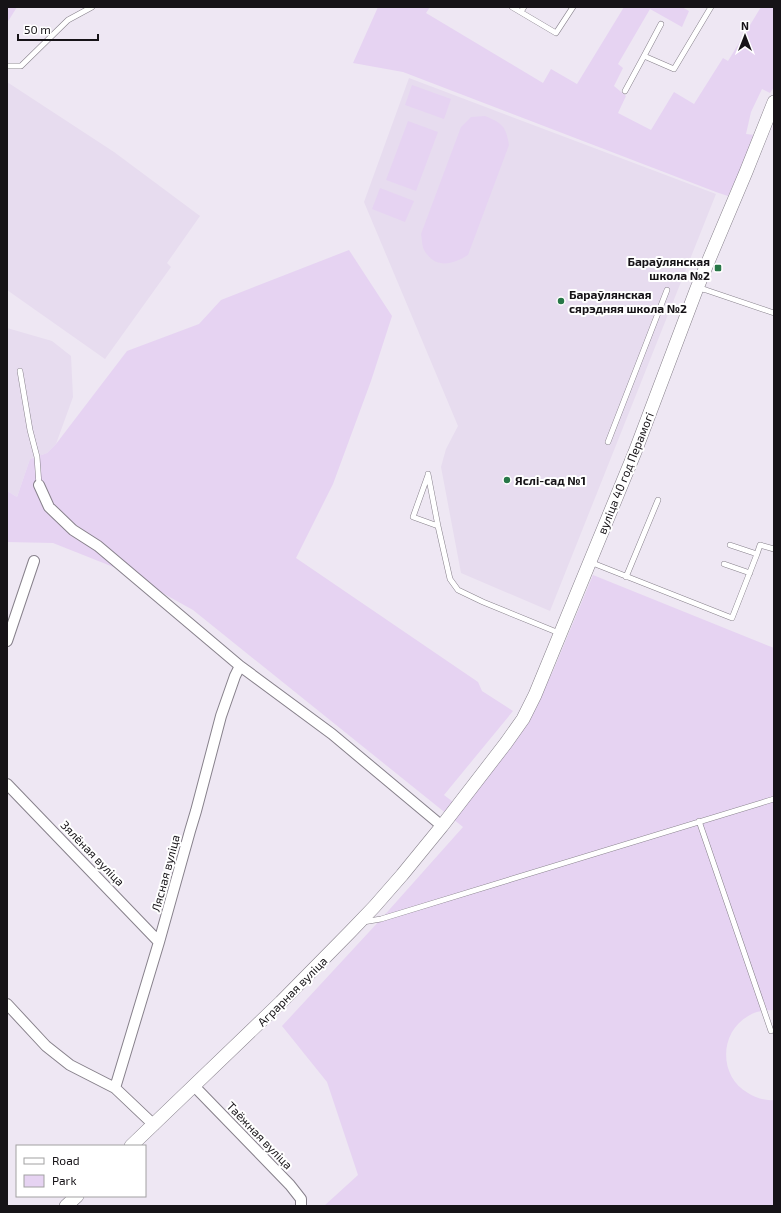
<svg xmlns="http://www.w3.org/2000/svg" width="781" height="1213" font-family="'Exo 2',sans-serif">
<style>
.built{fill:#e7dcef}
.green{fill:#e6d3f2}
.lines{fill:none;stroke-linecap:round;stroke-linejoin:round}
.service-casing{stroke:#87818b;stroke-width:6}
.minor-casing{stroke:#87818b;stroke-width:12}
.tertiary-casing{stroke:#87818b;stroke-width:14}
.service{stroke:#fff;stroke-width:5}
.minor{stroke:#fff;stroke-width:10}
.tertiary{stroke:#fff;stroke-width:13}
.poi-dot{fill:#277747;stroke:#fff;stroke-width:1.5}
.labels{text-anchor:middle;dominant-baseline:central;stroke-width:4;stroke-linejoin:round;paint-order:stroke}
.poi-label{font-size:12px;font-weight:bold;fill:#161317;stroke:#fff;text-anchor:start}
.street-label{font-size:12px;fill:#161317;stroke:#fff}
</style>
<rect width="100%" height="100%" fill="#eee7f3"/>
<path class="built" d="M409,78L716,194L550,611L461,573L441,467L446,449L458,426L364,202Z
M7,82L114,152L200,216L167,263L171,267L105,359L7,290Z
M7,328L52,341L71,356L73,397L56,444L47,453L30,459L17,497L7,491Z"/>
<path class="green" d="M7,7H17L7,23Z
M378,7H430L426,13L543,83L551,69L577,84L624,7H682L689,11L682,27L650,9L618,64L623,68L614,86L626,96L618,113L651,130L674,92L694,104L723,58L728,61L761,7H774V87L770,93L762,89L751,112L746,134L755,135L741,169L728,196L716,192L403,72L353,63Z
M412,85L451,99L444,119L405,105Z
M485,116C502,123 506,126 509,145L468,255C452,265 435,269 424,250C422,246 422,239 421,234L461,127L471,117Z
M408,121L438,132L416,191L386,180Z
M380,188L414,201L405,222L372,209Z
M349,250L392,316L371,381L333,484L296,558L478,682L482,691L513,711L444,795L461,808L525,727L553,671L593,575L774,648V1010C766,1010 757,1011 750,1015C719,1031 718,1076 748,1093C756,1098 765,1101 774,1100V1206H324L358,1175L327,1082L282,1026L381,919L463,827L193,610L121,570L53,543L7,542V491L17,497L30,459L47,453L56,444L127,351L199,324L221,300Z"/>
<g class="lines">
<g class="service-casing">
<path id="service" d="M512,7L556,33L573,7
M521,12L524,7
M644,56L661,24
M7,66H21L68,20L92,7
M625,91L644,56L674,69L711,7
M698,288L706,290L774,313
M20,371L30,430L37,457L39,485
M608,442L667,290
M428,474L438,526L450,579L458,590L483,602L559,633
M428,475L413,517L438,526
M757,554L760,545L774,549
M590,562L732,618L757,554L730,545
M724,564L750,573
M626,577L658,500
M699,821L771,1031
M363,922L381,919L774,799"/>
</g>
<g class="minor-casing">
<path id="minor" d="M39,485L49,507L73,530L98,546L240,666L332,734L442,826
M7,641L34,561
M7,784L159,942
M7,1004L46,1046L70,1065L115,1088L154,1125
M194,1086L290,1185L301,1199V1206
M115,1088L159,942L190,831L196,811L221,716L235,676L240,666"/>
</g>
<g class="tertiary-casing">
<path id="tertiary" d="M131,1146L281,1002L350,932L374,907L402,875L442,826L506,743L523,719L535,695L635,452L697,288L746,172L774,102
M66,1206L77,1196"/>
</g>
<use href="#service" class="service"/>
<use href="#minor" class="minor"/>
<use href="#tertiary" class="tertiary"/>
</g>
<g class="poi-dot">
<rect x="714" y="264" width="8" height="8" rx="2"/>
<circle cx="561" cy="301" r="4"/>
<circle cx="507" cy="480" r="4"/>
</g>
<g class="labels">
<g class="poi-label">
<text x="710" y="261" text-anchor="end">Бараўлянская<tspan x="710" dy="14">школа №2</tspan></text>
<text x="569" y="294">Бараўлянская<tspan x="569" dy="14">сярэдняя школа №2</tspan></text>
<text x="515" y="480">Яслі-сад №1</text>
</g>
<g class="street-label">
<text transform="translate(625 473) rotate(-68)">вуліца 40 год Перамогі</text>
<text transform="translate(93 853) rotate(46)">Зялёная вуліца</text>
<text transform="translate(165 873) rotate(-75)">Лясная вуліца</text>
<text transform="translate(292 991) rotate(-45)">Аграрная вуліца</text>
<text transform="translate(260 1135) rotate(46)">Таёжная вуліца</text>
</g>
</g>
<rect width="781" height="1213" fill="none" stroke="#161317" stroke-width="16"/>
<rect x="16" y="1145" width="130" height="52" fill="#ffffff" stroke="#a2a1a2"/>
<rect x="24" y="1158" width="20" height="6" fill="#ffffff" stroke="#a2a1a2"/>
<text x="52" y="1165" font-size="12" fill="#161317">Road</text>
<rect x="24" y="1175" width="20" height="12" fill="#e6d3f2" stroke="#a2a1a2"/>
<text x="52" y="1185" font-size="12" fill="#161317">Park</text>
<g transform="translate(745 36)" stroke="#ffffff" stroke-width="3" paint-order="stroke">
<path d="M0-3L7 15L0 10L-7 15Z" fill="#161317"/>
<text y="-6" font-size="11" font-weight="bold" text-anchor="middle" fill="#161317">N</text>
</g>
<path d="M18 34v6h80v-6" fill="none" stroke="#161317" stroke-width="2"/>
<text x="24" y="34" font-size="12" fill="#161317" stroke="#ffffff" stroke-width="3" paint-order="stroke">50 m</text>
</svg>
